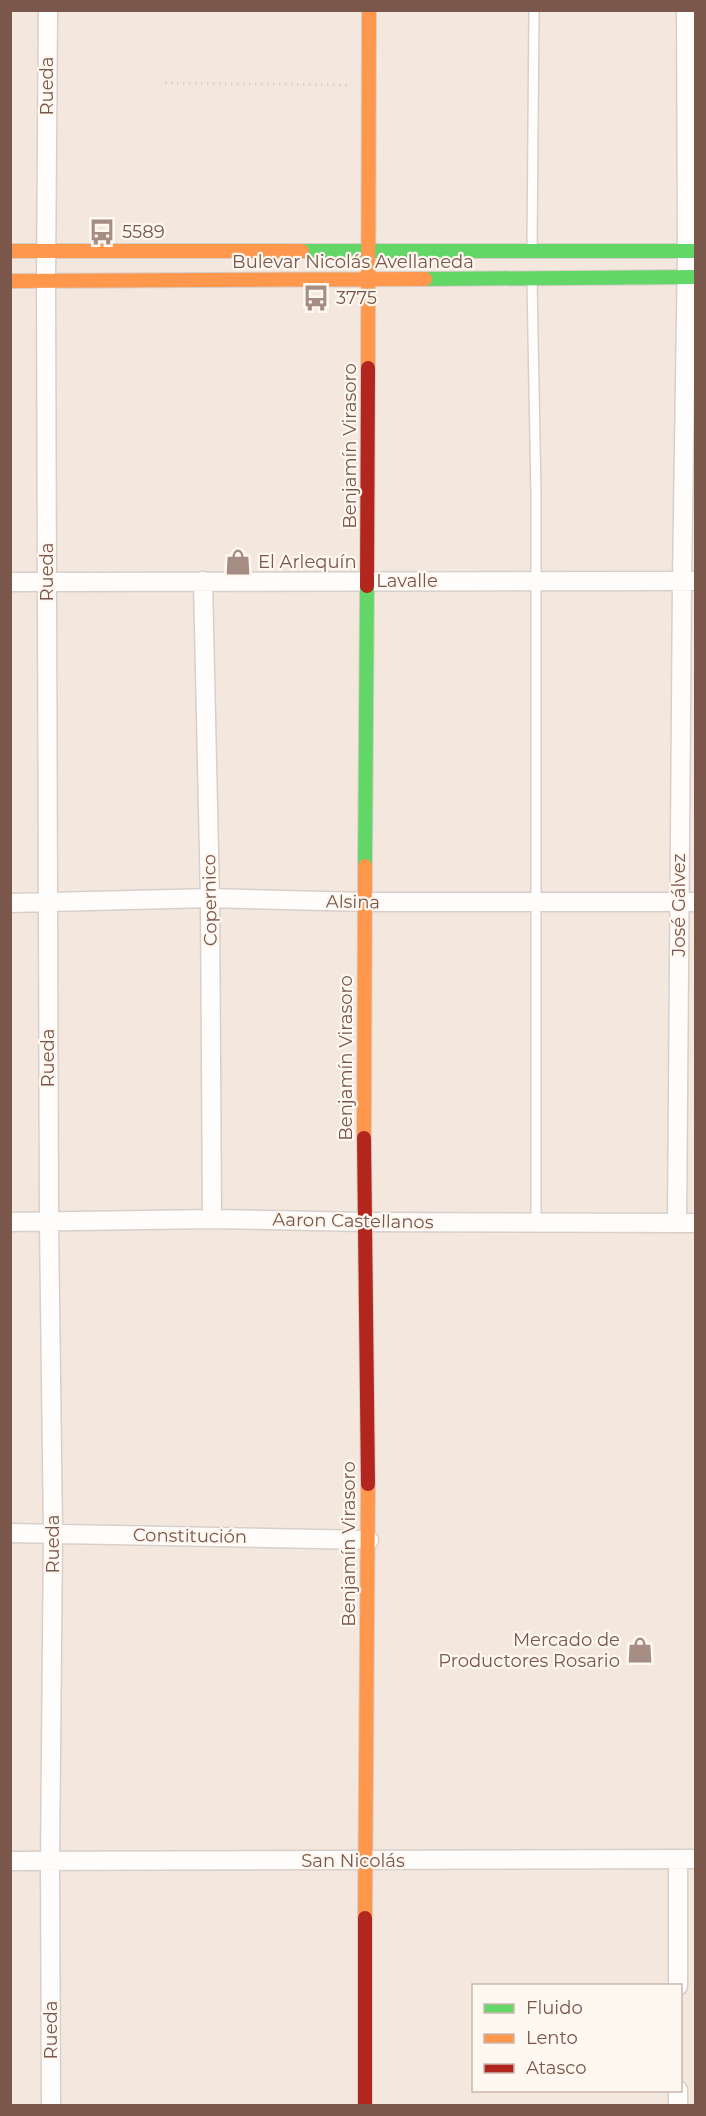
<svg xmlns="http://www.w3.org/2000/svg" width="706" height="2116" font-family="Montserrat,sans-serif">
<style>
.residential{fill:#f4e8de;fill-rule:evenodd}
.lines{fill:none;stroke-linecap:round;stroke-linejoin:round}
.lane-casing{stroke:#d8cfca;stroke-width:12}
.street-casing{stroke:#d8cfca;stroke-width:21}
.fast-casing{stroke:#d8cec9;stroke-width:16}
.slow-casing{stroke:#d8cec9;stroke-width:16}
.jam-casing{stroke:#d8cec9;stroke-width:16}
.path{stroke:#dcd1ce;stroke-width:3;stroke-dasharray:1.5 4.5;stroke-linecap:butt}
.lane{stroke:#fefdfc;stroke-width:9}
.street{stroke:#fefdfc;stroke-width:18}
.fast{stroke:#63d668;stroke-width:14}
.slow{stroke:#ff974d;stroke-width:14}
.jam{stroke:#b3261e;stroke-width:14}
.labels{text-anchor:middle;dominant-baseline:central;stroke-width:4.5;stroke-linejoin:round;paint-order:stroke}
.street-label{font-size:18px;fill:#7a564b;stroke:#fff8f0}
.poi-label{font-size:18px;fill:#7a564b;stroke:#fff8f0;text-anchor:start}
</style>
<rect width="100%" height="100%" fill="#f8f3ee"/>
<path class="residential" d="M11,11H695V2105L11,2106ZM474,1986H680V2090H474Z"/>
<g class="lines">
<g class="lane-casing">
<path id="lane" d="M532,248L534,10
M532,280L536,496V1223"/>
</g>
<g class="street-casing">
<path id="street" d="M48,10L46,281L49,1222L53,1533L50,1862L51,2106
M203,581L210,898L212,1219
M10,582L696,581
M10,903L210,898L365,902H696
M10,1222L212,1219L364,1222L696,1223
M677,1223L682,581L687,251L686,10
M10,1533L369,1540
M678,1860V1986
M10,1861L696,1859
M678,2090V2106"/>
</g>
<g class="fast-casing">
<path id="fast" d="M302,251H696
M425,279L696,277
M365,866L367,586"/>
</g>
<g class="slow-casing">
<path id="slow" d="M10,251H302
M10,281L425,279
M368,368L369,10
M364,1138L365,866
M365,1918L368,1484"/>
</g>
<g class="jam-casing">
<path id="jam" d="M367,586L368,368
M364,1138L368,1484
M365,1918V2106"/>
</g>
<path class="path" d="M165,83L349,85"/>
<use href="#lane" class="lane"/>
<use href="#street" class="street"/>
<use href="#fast" class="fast"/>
<use href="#slow" class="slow"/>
<use href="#jam" class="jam"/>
</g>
<defs>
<g id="bus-bare" transform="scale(2.07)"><path d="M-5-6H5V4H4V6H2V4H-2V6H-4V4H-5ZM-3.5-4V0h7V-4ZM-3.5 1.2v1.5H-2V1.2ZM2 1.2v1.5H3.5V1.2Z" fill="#a68d84" stroke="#fff8f0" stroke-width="2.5" paint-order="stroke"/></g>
<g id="shop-bare" transform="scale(2.07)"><path d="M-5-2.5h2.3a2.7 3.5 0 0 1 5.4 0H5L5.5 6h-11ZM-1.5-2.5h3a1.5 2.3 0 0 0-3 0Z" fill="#a68d84" stroke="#fff8f0" stroke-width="2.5" paint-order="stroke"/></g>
</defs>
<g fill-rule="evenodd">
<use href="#bus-bare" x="102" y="232"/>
<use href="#bus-bare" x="316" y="298"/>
<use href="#shop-bare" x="238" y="562"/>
<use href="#shop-bare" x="640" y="1650"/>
</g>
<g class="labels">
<g class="street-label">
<text transform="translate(47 86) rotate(-90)">Rueda</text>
<text x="353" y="262">Bulevar Nicolás Avellaneda</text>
<text transform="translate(350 446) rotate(-90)">Benjamín Virasoro</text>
<text transform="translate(47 572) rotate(-90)">Rueda</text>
<text x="407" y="581">Lavalle</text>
<text transform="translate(210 900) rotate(-91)">Copernico</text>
<text transform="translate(353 902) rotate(1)">Alsina</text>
<text transform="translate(679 905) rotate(-90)">José Gálvez</text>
<text transform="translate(48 1058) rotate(-90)">Rueda</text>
<text transform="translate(346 1058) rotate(-90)">Benjamín Virasoro</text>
<text transform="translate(353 1221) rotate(1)">Aaron Castellanos</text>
<text transform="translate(190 1536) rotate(1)">Constitución</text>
<text transform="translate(53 1544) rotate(-90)">Rueda</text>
<text transform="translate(349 1544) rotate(-90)">Benjamín Virasoro</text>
<text x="353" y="1861">San Nicolás</text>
<text transform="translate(51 2030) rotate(-90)">Rueda</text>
</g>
<g class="poi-label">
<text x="122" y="232">5589</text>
<text x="336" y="298">3775</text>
<text x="258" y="562">El Arlequín</text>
<text x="620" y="1640" text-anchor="end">Mercado de<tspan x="620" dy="21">Productores Rosario</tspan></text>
</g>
</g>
<rect width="706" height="2116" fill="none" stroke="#7a564b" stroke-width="24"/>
<rect x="472" y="1984" width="210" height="108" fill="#fff8f0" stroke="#cab7ae" stroke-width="1.5"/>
<rect x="484" y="2004" width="30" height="9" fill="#63d668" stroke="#cab7ae" stroke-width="1.5"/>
<text x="526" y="2014" font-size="18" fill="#7a564b">Fluido</text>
<rect x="484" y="2034" width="30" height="9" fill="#ff974d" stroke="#cab7ae" stroke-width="1.5"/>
<text x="526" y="2044" font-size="18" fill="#7a564b">Lento</text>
<rect x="484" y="2064" width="30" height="9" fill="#b3261e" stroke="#cab7ae" stroke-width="1.5"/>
<text x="526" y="2074" font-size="18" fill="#7a564b">Atasco</text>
</svg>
